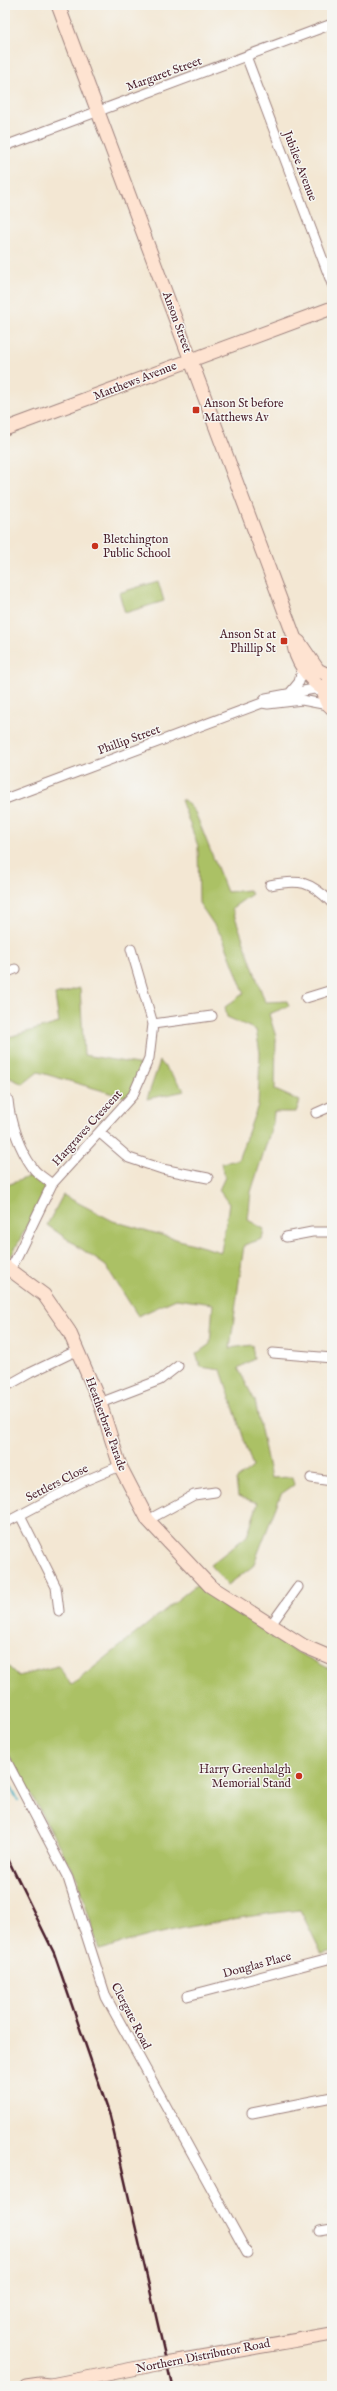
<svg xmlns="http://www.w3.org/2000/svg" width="337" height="2391" font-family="'IM FELL English',serif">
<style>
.green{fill:#abc165;stroke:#7a7048}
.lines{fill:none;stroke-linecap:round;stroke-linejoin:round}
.stream{stroke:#44aec3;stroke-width:2.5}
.street-casing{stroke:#9e837f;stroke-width:11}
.secondary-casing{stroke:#9e837f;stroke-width:15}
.street{stroke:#fff;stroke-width:9}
.secondary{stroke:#fee3d1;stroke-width:13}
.rail{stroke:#4a1f2b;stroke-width:2.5}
.secondary-bridge-casing{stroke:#9e837f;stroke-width:15;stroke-linecap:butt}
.secondary-bridge{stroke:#fee3d1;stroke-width:13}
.poi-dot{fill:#c8321e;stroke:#f6f6f2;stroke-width:1.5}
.labels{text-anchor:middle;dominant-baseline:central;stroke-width:3;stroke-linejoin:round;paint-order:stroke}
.street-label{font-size:12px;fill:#4a1f2b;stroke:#f6f6f2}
.poi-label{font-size:12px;fill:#4a1f2b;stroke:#f6f6f2;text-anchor:start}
</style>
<rect width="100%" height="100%" fill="#f6f6f2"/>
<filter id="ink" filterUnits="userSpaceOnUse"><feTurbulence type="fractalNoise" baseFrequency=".025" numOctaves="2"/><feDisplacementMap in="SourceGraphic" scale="8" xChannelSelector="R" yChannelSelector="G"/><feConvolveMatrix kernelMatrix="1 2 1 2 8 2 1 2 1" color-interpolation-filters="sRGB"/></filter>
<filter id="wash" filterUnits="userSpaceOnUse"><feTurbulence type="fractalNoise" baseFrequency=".012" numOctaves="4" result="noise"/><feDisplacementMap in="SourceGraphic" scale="16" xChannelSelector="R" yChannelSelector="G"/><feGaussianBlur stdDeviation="0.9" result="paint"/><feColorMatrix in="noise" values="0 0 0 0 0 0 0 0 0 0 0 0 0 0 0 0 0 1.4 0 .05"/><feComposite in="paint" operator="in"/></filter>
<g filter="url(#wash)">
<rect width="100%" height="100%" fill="#f3e7d3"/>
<path class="green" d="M158,581L164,601L125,613L119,593Z
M181,800H184L195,812L227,892L249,890L252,894L232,908L265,1002L287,1001L289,1006L269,1014L276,1037L275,1090L300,1101L296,1112H274L273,1123L251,1192L248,1220L264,1229L262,1239L244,1245L230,1348L252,1345L254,1359L238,1368L255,1401L271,1478L292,1477L294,1485L281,1494L253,1566L228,1585L210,1565L247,1536L258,1503L238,1496L236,1480L253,1467L221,1370L201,1367L196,1354L210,1344L213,1304L176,1299L138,1316L106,1266L47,1225L63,1195L113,1221L221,1252L229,1204L219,1190L225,1177L221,1163L238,1160L258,1105L260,1053L256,1030L227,1017L225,1007L244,993L223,938L199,903L198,846Z
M80,988L84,1055L143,1065L128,1098L38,1072L23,1084L10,1078L5,1070V1038L59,1023L55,995Z
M160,1061L185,1091L147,1099Z
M33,1175L47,1188L8,1262L5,1261V1186Z
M196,1585L295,1651L332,1670V1951L322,1954L300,1910C234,1917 162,1930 99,1950L78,1880L5,1748V1663L18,1676L58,1666L72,1685Z"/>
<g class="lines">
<path class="stream" d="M5,1776L18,1800"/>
</g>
</g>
<g filter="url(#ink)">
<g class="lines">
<g class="street-casing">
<path id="street" d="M246,56L332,284
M5,146L332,24
M290,693L299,682L303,667
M262,703L268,704L302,700L328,705
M5,799L262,703L266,698L314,689L324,693
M270,885C300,879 310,881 332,903
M5,973L15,969
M306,998L332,990
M153,1024L212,1016
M8,1100C10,1123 19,1149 33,1168C37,1174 46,1179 52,1184
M316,1113L332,1106
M100,1133L129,1158L162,1169L208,1178
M286,1237L312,1232H332
M11,1269L52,1184L133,1095L149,1058L153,1024L131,949
M273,1353L332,1358
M5,1387L30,1373L78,1350
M100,1403L160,1380L178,1366
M311,1478L332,1481
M20,1515L56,1587L59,1611
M148,1520L194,1495L215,1492
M5,1523L82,1482L120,1466
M270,1626L298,1587
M5,1758L68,1878L106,1997L247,2253
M187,1996L332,1958
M252,2113L332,2097
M320,2231L332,2229"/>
</g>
<g class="secondary-casing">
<path id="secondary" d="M58,5L295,639L299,642L318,670L332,677
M5,429L332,308
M294,643C294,659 310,682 325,690
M329,682C322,691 323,701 332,708
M5,1266L44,1295L69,1331L100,1403L120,1466L148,1520L210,1586L304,1646L332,1658
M183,2360L332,2334
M26,2386L40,2384L51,2385L158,2364"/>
</g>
<use href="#street" class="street"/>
<use href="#secondary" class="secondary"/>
<path class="rail" d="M5,1853L54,1953L110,2116L172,2386"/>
<g class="secondary-bridge-casing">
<path id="secondary-bridge" d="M158,2364L183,2360"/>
</g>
<use href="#secondary-bridge" class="secondary-bridge"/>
</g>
</g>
<g class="poi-dot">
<rect x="192" y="406" width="8" height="8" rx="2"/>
<circle cx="95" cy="546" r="4"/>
<rect x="280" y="637" width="8" height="8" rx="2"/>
<circle cx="299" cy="1776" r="4"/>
</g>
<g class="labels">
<g class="street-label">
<text transform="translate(164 74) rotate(-20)">Margaret Street</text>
<text transform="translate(300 166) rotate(69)">Jubilee Avenue</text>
<text transform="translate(177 322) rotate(70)">Anson Street</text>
<text transform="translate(135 381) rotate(-21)">Matthews Avenue</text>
<text transform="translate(129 740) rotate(-20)">Phillip Street</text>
<text transform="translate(87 1128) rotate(-48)">Hargraves Crescent</text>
<text transform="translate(106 1424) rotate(70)">Heatherbrae Parade</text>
<text transform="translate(57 1483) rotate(-27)">Settlers Close</text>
<text transform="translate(257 1965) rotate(-15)">Douglas Place</text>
<text transform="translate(131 2016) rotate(63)">Clergate Road</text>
<text transform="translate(203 2356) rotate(-11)">Northern Distributor Road</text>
</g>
<g class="poi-label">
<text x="204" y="403">Anson St before<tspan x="204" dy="14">Matthews Av</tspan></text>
<text x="103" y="539">Bletchington<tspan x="103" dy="14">Public School</tspan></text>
<text x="276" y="634" text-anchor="end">Anson St at<tspan x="276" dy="14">Phillip St</tspan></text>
<text x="291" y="1769" text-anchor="end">Harry Greenhalgh<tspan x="291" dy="14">Memorial Stand</tspan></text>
</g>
</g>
<rect width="337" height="2391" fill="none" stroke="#f6f6f2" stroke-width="20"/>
</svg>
